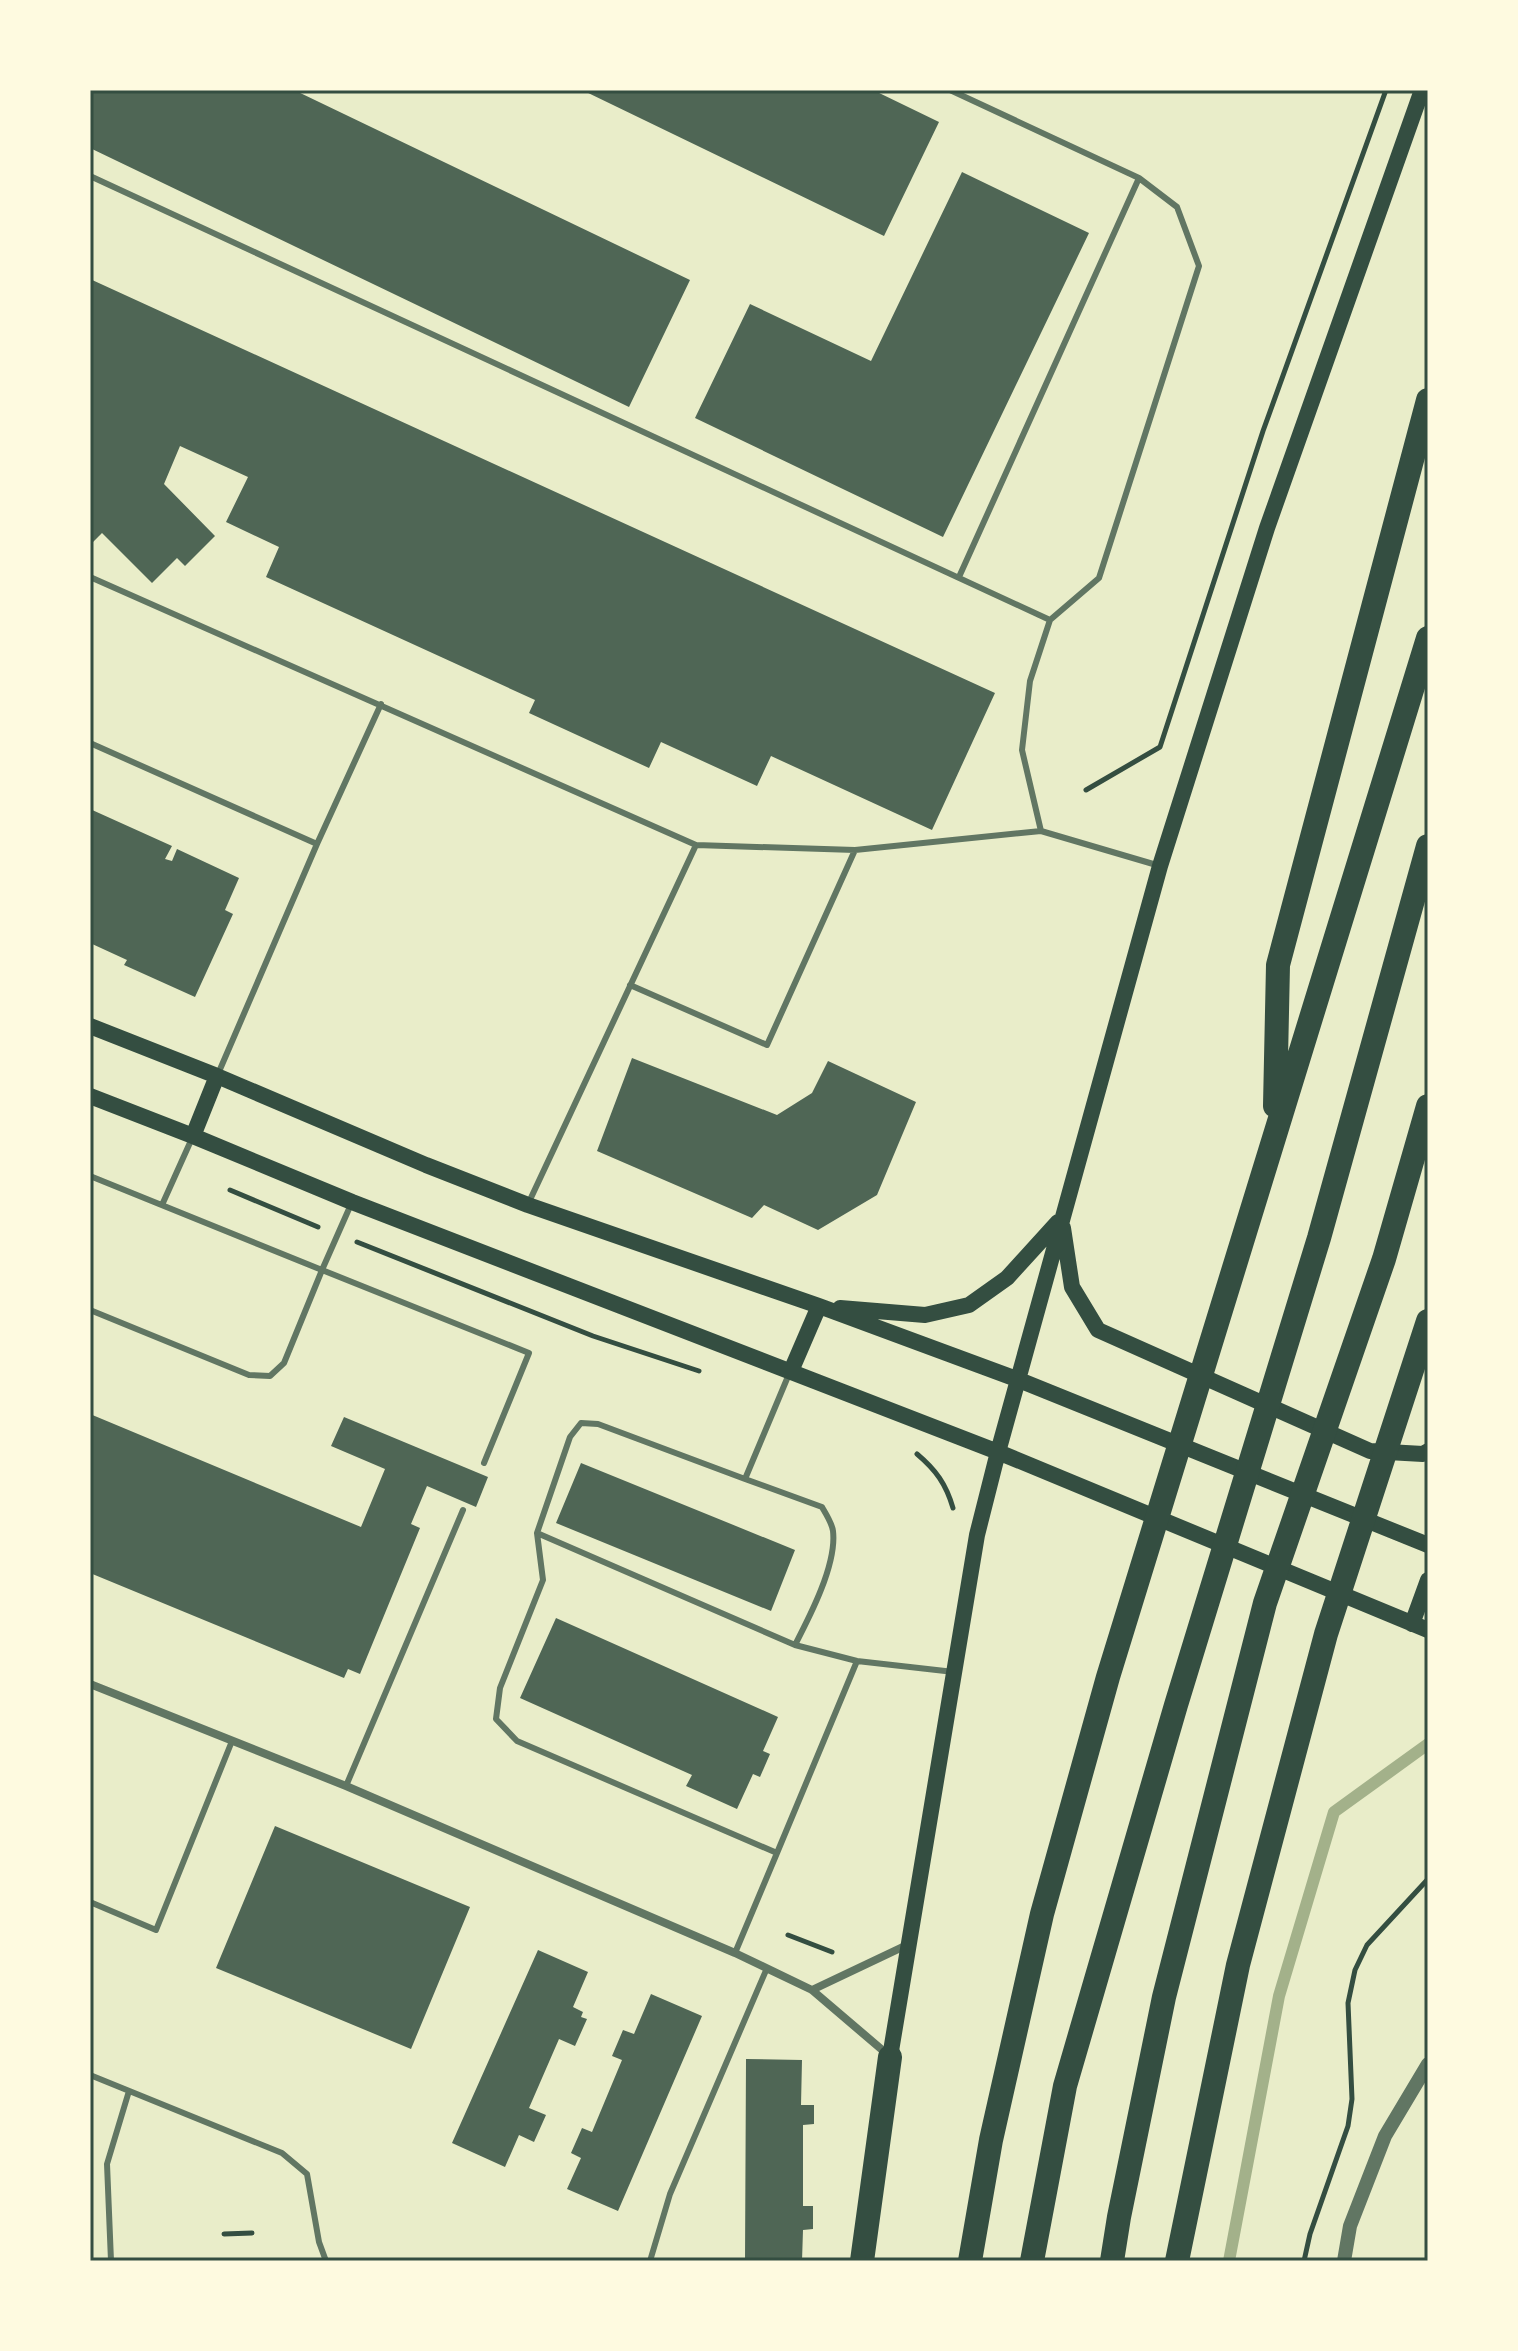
<svg xmlns="http://www.w3.org/2000/svg" width="1518" height="2351" font-family="'Source Serif 4',serif">
<style>
.lines{fill:none;stroke-linecap:round;stroke-linejoin:round}
.stream{stroke:#a3b18a;stroke-width:12}
.building{fill:#4f6655}
.path{stroke:#344e41;stroke-width:5}
.service{stroke:#617663;stroke-width:6}
.minor{stroke:#617663;stroke-width:8}
.tertiary{stroke:#617663;stroke-width:14}
.secondary{stroke:#344e41;stroke-width:16}
.motorway{stroke:#344e41;stroke-width:24}
.neatline{fill:none;stroke:#344e41;stroke-width:3}
</style>
<rect width="100%" height="100%" fill="#e9edc9"/>
<g class="lines">
<path class="stream" d="M1229,2261L1279,1996L1334,1812L1428,1744"/>
</g>
<path class="building" d="M90,90H294L690,280L629,407L90,148Z
M582,90H873L939,122L884,236Z
M962,172L1089,233L943,537L695,418L750,304L871,361Z
M90,279L995,693L932,830L771,756L757,786L661,742L649,768L529,713L535,700L266,577L279,547L226,522L248,477L180,446L164,484L215,536L185,566L177,558L152,583L102,533L90,545Z
M90,809L172,846L165,859L172,861L177,849L239,878L225,910L233,914L195,997L124,965L127,960L90,943Z
M632,1058L777,1115L812,1093L828,1061L916,1102L877,1195L818,1230L764,1205L752,1218L597,1151Z
M90,1414L361,1527L385,1469L331,1446L344,1417L488,1477L476,1507L427,1486L411,1524L420,1528L360,1674L348,1669L344,1678L90,1573Z
M581,1463L795,1550L771,1611L556,1523Z
M556,1618L778,1717L763,1751L770,1754L760,1777L753,1774L737,1809L686,1786L692,1775L520,1698Z
M275,1826L470,1907L411,2049L216,1968Z
M538,1950L588,1972L573,2007L583,2012L581,2017L587,2019L575,2046L559,2039L529,2108L546,2115L534,2142L519,2135L505,2167L452,2143Z
M651,1994L702,2016L618,2211L567,2189L581,2158L571,2153L582,2128L592,2132L622,2060L612,2056L623,2030L634,2034Z
M746,2059L802,2060L801,2105H814V2124L803,2125V2206H813V2229L803,2230L802,2261H745Z"/>
<g class="lines">
<path class="path" d="M1086,790L1160,747L1263,431L1386,90
M230,1190L318,1227
M357,1242L593,1336L699,1371
M917,1454C936,1470 946,1484 953,1508
M788,1935L832,1952
M224,2234L252,2233
M1304,2261L1310,2234L1348,2126L1352,2099L1348,2003L1355,1970L1367,1945L1428,1879"/>
<path class="service" d="M950,90L1139,178L1177,207L1199,266L1099,578L1050,620L1030,681L1022,750L1041,831L1160,866
M90,176L1050,620
M90,577L696,845L855,850L1041,831
M959,577L1139,178
M90,743L317,844
M630,985L767,1045L855,850
M218,1074L317,844L381,704
M90,1176L322,1270L352,1202
M529,1202L696,845
M162,1205L193,1136
M90,1310L249,1375L270,1376L284,1363L322,1270L529,1353L484,1463
M789,1374L745,1479L598,1424L581,1423L570,1437L537,1533L795,1645L857,1661L954,1672
M745,1479L822,1507C826,1514 832,1523 833,1531C837,1564 810,1616 795,1645
M537,1533L543,1580L500,1688L496,1719L517,1741L777,1853L735,1953
M346,1786L463,1510
M777,1853L857,1661
M90,1902L156,1930L232,1741
M90,2075L282,2153L307,2174L319,2242L326,2261
M111,2261L107,2164L129,2091
M650,2261L670,2194L767,1968"/>
<path class="minor" d="M90,1684L346,1786L735,1953L812,1990L887,2054
M812,1990L909,1944"/>
<path class="tertiary" d="M1344,2261L1350,2226L1385,2136L1428,2064"/>
<path class="secondary" d="M90,1026L217,1076L426,1165L528,1205L819,1306L1019,1380L1428,1545
M90,1096L193,1136L352,1202L998,1452L1428,1630
M193,1136L217,1076
M1063,1228L1072,1287L1098,1330L1370,1451L1423,1454L1428,1451
M840,1308L925,1315L969,1305L1007,1278L1058,1222
M791,1371L819,1306
M1412,1624L1428,1580
M890,2057L977,1535L998,1452L1160,866L1267,528L1422,90"/>
<path class="motorway" d="M1275,1106L1278,965L1428,400
M862,2261L890,2057
M970,2261L991,2140L1042,1914L1108,1677L1428,638
M1032,2261L1065,2086L1176,1705L1319,1238L1428,846
M1112,2261L1119,2217L1164,1997L1265,1603L1384,1259L1428,1106
M1177,2261L1238,1965L1326,1634L1428,1321"/>
</g>
<rect width="1518" height="2351" fill="none" stroke="#fefae0" stroke-width="184"/>
<rect x="92" y="92" width="1334" height="2167" class="neatline"/>
</svg>
